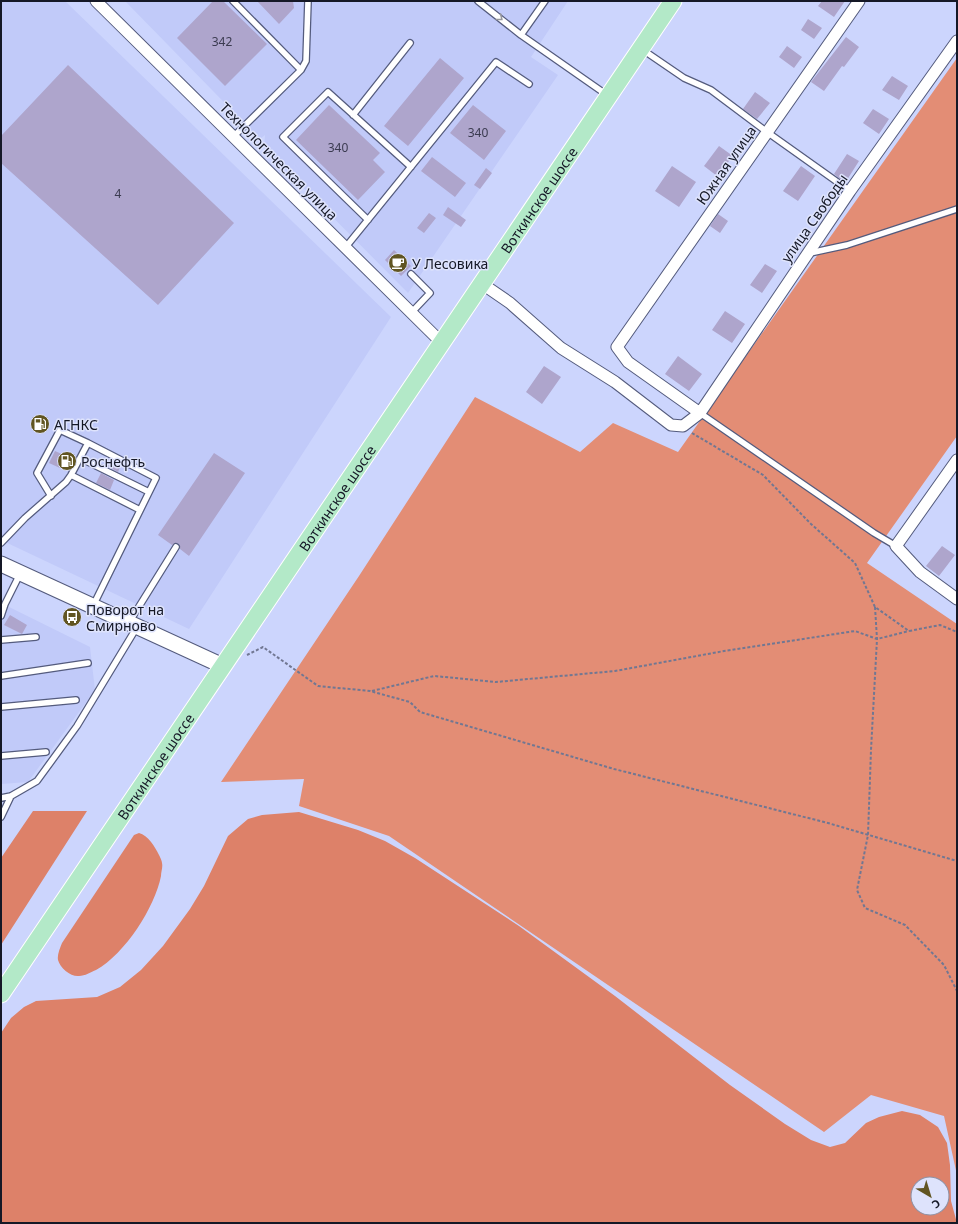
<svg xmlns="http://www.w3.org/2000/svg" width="958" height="1224" font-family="'Noto Sans',sans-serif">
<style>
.built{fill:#c1caf9}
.green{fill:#e38d75}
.forest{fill:#dd8169;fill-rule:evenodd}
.building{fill:#aea5cc}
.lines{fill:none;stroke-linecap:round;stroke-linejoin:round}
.lane-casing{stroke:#545b7d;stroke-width:8}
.street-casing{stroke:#545b7d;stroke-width:13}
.secondary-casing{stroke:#545b7d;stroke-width:17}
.primary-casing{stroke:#fff;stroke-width:19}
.path{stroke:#717792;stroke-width:2;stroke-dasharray:3 2;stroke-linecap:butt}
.lane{stroke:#fff;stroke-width:5.5}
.street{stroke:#fff;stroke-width:11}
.secondary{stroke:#fff;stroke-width:15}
.primary{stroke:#b3e9c8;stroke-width:17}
.oneway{stroke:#96979d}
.labels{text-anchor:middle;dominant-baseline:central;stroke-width:3;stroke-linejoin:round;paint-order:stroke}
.number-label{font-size:12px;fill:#3b3b50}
.street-label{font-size:14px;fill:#151826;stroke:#dee3fc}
.poi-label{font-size:14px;fill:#151826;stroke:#dee3fc;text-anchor:start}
</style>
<rect width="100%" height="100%" fill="#ccd5fd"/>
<path class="built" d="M1,1H65L391,317L189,629L1,540Z
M125,1H568L531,57L558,75L408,293L264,148L265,135L260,139Z
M1,603L90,647L95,690L28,782L1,784Z"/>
<path class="green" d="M957,58V436L867,563L957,624V1175L944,1116L871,1095L824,1132L389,836L299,806L304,779L221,782L359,576L475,397L580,452L613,423L678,452Z"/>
<path class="forest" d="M33,811H87L1,945V858Z
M299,812L358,830L385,841L415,858L519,926L615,996L730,1085L785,1124L811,1140L830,1147L845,1143L866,1123L879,1117L902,1111L920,1115L938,1127L947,1143L950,1165L951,1201L957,1223H1V1033L11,1018L24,1007L36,1001L97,997L120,987L141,970L163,946L190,909L204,886L228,836L248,819L262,815ZM918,1184H942V1208H918Z
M139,833C148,835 155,847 159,855C160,857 162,861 162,863C163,867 161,872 161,876C155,907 125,954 96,970C91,972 85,976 79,976C71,977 60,968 58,960C57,955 60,948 62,943L134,835Z"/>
<path class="building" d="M213,1H223L267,44L225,86L177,38Z
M257,1H293L294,8L279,24Z
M822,1H845L834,17L818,6Z
M808,19L822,28L814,39L801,30Z
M846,37L859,47L844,67L842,66L824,91L811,82Z
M787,46L802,57L794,68L779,57Z
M440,58L464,78L408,146L384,126Z
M68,65L234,223L158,305L1,163V136Z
M892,76L908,86L899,100L882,90Z
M755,92L770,103L757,119L743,109Z
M329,105L380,153L373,160L385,172L358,200L296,140Z
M473,105L506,131L484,160L450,133Z
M873,109L889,119L879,134L863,123Z
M719,146L733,156L717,176L704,166Z
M847,154L859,161L845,183L834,174Z
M432,157L466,183L455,197L421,171Z
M672,166L696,182L679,207L655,191Z
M801,166L815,176L798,201L783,191Z
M486,168L492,173L480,189L474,185Z
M448,207L466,220L461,227L443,215Z
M429,213L436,218L424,233L417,228Z
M718,214L728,221L720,233L710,226Z
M394,250L411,266L401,276L385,260Z
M765,264L777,271L762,293L750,285Z
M725,311L745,324L732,343L712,330Z
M678,356L702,374L689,391L665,374Z
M544,366L561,377L542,404L526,392Z
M55,451L66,456L60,468L49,463Z
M214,453L245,473L189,556L180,549V547L179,544L176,543L172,545L158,535Z
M108,459L121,465L118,472L105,465Z
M101,473L114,480L110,490L96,483Z
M942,546L955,555L939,576L926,566Z
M10,615L27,625L22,634L4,625Z"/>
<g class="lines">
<g class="lane-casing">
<path id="lane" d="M233,1L301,70
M478,1L521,35
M545,1L521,35L607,95
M643,50L684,78L711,90L767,132L850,191
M353,115L410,43
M233,137L301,70L306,61L308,1
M368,220L283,137L328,92L411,167
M345,248L496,62L529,84
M810,253L847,245L957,209
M411,274L430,293L411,313
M700,413L874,533L896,546
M80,458L149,492
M71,475L140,510
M51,496L37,473L60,430L88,443
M1,543L25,518L66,482L71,475L88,443L156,478L93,606
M1,616L5,604L20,574
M130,621L176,547
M1,640L36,637
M1,676L88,663
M1,707L76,700
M1,756L46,752
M1,798L11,796L37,781L77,726L137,627
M1,817L11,796"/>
</g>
<g class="street-casing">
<path id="street" d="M96,1L442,343
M481,283L510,303L561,348L615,382L671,425L683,426L700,413L850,191L957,41
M700,413L628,362L617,347L859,1
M957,460L896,546L920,572L957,599"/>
</g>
<g class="secondary-casing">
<path id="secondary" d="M1,564L223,666"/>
</g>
<g class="primary-casing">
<g id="primary">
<path id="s1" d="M1,994L673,1"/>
</g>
</g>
<path class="path" d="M692,433L763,475L811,524L855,563L875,607L909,631L940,625L957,632
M875,607L877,639L871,750L868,835L857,890L865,908L905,925L944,965L957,991
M247,655L263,647L318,686L370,691L410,702L420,712L614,769L828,823L957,861
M372,691L434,676L496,682L615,671L724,651L855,631L877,639L909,631"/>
<use href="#lane" class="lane"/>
<use href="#street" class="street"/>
<use href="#secondary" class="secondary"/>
<use href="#primary" class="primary"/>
</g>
<defs><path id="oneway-chevron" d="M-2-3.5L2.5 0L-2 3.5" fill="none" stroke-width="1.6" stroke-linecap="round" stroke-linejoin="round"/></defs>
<use class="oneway" href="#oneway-chevron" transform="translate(500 18) rotate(39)"/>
<defs>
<g id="cafe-disc" transform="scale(1)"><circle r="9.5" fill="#615522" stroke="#dee3fc"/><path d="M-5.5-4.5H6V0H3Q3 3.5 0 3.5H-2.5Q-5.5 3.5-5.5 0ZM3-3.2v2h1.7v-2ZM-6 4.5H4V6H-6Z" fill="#fff"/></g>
<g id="fuel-disc" transform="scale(1)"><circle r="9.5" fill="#615522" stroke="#dee3fc"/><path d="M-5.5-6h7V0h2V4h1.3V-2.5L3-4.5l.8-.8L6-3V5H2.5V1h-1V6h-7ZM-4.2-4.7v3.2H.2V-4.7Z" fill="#fff"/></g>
<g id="bus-disc" transform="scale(1)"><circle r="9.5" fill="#615522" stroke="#dee3fc"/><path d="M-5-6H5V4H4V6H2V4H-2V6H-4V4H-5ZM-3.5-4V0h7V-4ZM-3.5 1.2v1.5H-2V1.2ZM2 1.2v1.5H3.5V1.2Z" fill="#fff"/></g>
</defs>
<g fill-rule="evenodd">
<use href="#cafe-disc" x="398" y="263"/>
<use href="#fuel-disc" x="40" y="424"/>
<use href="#fuel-disc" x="67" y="461"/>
<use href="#bus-disc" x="72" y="617"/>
</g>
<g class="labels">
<g class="number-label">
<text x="222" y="41">342</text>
<text x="478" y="132">340</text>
<text x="338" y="147">340</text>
<text x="118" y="193">4</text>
</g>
<g class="street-label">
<text transform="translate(279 161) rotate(45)">Технологическая улица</text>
<text transform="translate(726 165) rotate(-55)">Южная улица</text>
<text stroke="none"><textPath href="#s1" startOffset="959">Воткинское шоссе</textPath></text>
<text transform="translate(814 218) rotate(-55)">улица Свободы</text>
<text stroke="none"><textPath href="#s1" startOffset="599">Воткинское шоссе</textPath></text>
<text stroke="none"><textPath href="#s1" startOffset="275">Воткинское шоссе</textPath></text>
</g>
<g class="poi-label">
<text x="412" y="263">У Лесовика</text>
<text x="54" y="424">АГНКС</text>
<text x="81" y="461">Роснефть</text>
<text x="86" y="609">Поворот на<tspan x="86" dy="16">Смирново</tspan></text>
</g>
</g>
<rect width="958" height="1224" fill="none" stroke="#151826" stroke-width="4"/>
<g transform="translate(930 1196) rotate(142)"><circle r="19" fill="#dee3fc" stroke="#8e92a6"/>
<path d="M0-3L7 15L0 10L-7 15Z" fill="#615522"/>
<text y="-6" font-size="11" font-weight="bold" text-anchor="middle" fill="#151826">С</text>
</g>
</svg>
